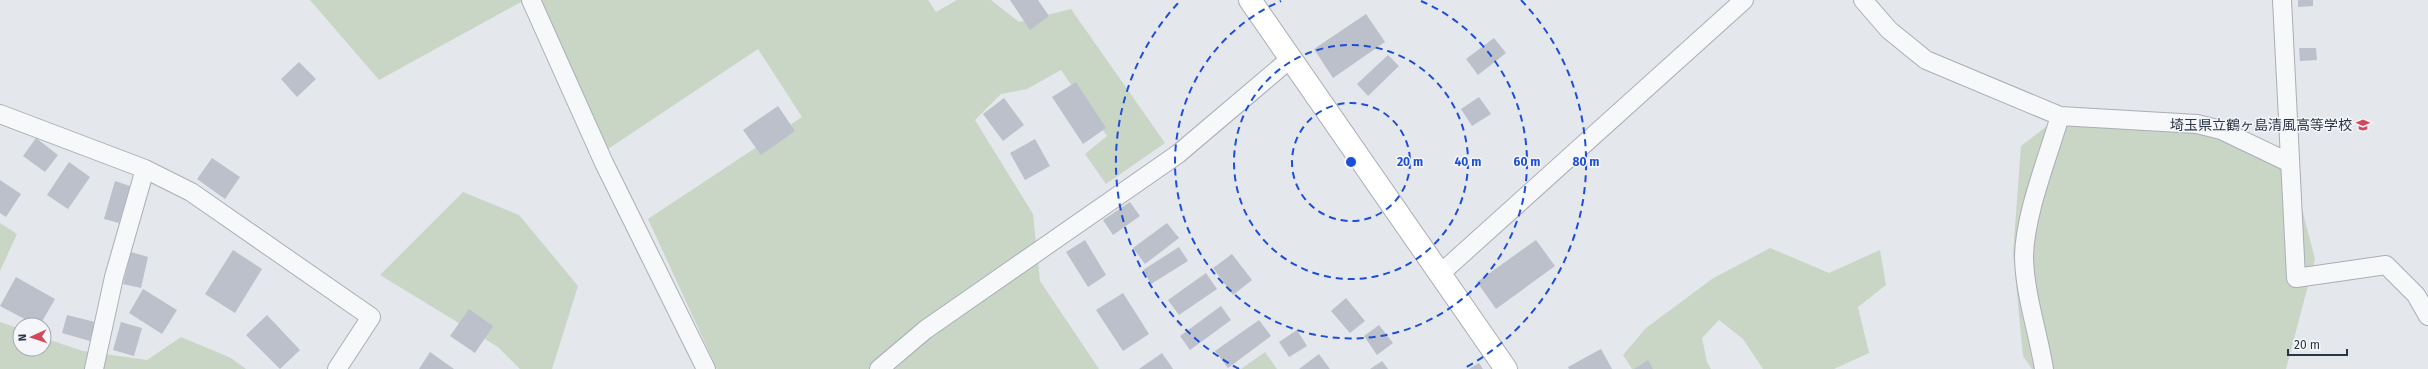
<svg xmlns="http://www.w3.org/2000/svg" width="2428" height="369" font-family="'Fira Sans','Noto Sans JP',sans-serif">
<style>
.green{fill:#c9d6c5}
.building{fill:#bbc0ca}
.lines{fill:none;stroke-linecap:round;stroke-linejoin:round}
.street-casing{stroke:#a9aeb7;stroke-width:20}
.secondary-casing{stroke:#a9aeb7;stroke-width:24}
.street{stroke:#f7f8fa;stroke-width:18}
.secondary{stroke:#fff;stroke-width:22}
.ring{fill:none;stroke:#1d4ed8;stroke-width:2;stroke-dasharray:7 5}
.labels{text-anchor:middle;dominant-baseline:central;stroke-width:3;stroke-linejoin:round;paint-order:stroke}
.poi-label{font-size:14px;fill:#2b3445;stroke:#f4f6f9;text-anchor:end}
.centre{fill:#1d4ed8;stroke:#f4f6f9;stroke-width:2}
.ring-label{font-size:12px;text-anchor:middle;font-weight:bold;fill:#1d4ed8;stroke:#f4f6f9;stroke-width:3;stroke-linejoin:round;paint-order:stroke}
</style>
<rect width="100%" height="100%" fill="#e4e7ec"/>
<path class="green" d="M310,0H928L936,12L957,0H991L1019,22L1071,9L1165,143L1106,184L1085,154L1107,136L1061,70L1027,89L1001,94L975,120L1033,214L1040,281L1099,369H717L648,219L802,117L758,49L608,149L521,2L379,80Z
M2060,116L2197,124L2290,163L2315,259L2286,369H2032L2023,356L2013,253L2021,146Z
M463,192L519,215L578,286L552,369H520L498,347L380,275Z
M0,223L17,234L0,271Z
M1770,248L1829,273L1880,250L1886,285L1858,307L1869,353L1834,369H1763L1743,339L1719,320L1702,338L1707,362L1711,369H1632L1623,355L1646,328L1712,279Z
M0,322L20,329V349H44V338L83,351L147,360L181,337L231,358L246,369H0Z
M1265,352L1277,369H1241Z"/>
<path class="building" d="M1010,0H1038L1049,16L1030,30Z
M2298,0H2313V6L2298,7Z
M1366,14L1385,42L1333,78L1314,49Z
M1494,38L1506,53L1478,75L1466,59Z
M2299,48H2316L2317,60L2300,61Z
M1388,55L1399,66L1368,96L1357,84Z
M299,62L316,79L297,97L281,79Z
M1076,82L1106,128L1083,144L1052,97Z
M1479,97L1491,114L1472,126L1461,109Z
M1004,98L1024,125L1003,141L983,114Z
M778,106L795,131L761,155L743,130Z
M36,138L58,155L45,172L23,156Z
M1035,139L1050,166L1025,180L1010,153Z
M212,158L240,177L225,199L197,179Z
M69,162L90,177L68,209L47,195Z
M0,180L21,194L6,217L0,213Z
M115,181L130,186L119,223L104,219Z
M1130,202L1140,216L1113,235L1103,220Z
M1167,223L1179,238L1145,264L1133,248Z
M1085,240L1106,275L1088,287L1066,252Z
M1536,240L1555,266L1496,309L1477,282Z
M1179,247L1188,261L1151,284L1143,270Z
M233,250L262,269L235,313L205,294Z
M131,252L148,257L141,288L123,284Z
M1232,254L1252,280L1233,295L1213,268Z
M1206,273L1217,289L1179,315L1168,300Z
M16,277L55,299L40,325H36L0,306Z
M143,289L177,310L162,334L129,313Z
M1123,293L1149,334L1123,351L1096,310Z
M1346,298L1365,321L1350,333L1331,311Z
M1221,306L1231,320L1190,350L1180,336Z
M469,309L493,326L475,353L450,336Z
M67,315L95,322L90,341L62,333Z
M267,315L300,350L280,369L246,335Z
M1259,320L1271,336L1228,368L1215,351Z
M121,322L142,328L134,356L113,350Z
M1379,325L1393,343L1377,355L1364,336Z
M1297,330L1307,346L1289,357L1279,342Z
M1601,349L1612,369H1569L1568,367Z
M430,352L454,369H419Z
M1162,353L1173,369H1139Z
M1319,354L1330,369H1299Z
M1648,360L1653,369H1634Z
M1382,361L1388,369H1370Z
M1479,363L1483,369H1469Z"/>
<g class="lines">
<g class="street-casing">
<path id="street" d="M531,0L604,163L706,369
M1863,0L1889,30L1926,60L2060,116L2197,124L2221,130L2290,163
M2282,0L2296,278L2386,265L2416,295L2428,316
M0,114L145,169L191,192L371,317L337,369
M1441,273L1744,0
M94,369L114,277L145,169
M879,369L925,330L1178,154L1290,59
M2044,369C2038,332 2025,295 2024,258C2024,216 2048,157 2060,116"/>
</g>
<g class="secondary-casing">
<path id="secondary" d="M1250,0L1506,369"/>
</g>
<use href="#street" class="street"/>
<use href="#secondary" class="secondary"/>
</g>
<g class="ring">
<circle cx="1351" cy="162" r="59"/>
<circle cx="1351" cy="162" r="117"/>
<path d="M1421 1A176 176 0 1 1 1281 1"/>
<path d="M1239 369A235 235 0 0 1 1181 0M1521 0A235 235 0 0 1 1463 369"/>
</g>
<defs>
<g id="school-bare" transform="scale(1.08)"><path d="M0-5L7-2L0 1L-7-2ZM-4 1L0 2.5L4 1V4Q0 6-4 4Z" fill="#d1495b" stroke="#f4f6f9" stroke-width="2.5" paint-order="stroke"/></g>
</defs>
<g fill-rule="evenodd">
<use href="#school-bare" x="2363" y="125"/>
</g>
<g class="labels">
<g class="poi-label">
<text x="2352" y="125">埼玉県立鶴ヶ島清風高等学校</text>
</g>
</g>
<circle cx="1351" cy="162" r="6" class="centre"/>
<g class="ring-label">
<text x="1410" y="166">20 m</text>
<text x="1468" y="166">40 m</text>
<text x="1527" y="166">60 m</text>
<text x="1586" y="166">80 m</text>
</g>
<g transform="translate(32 337) rotate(267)"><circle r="19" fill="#f4f6f9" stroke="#a4a8b1"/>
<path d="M0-3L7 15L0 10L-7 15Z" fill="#d1495b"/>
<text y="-6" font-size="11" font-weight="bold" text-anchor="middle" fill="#2b3445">N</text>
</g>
<path d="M2288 349v6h59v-6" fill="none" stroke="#2b3445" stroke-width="2"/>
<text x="2294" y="349" font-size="12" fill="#2b3445" stroke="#f4f6f9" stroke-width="3" paint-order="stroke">20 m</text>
</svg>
